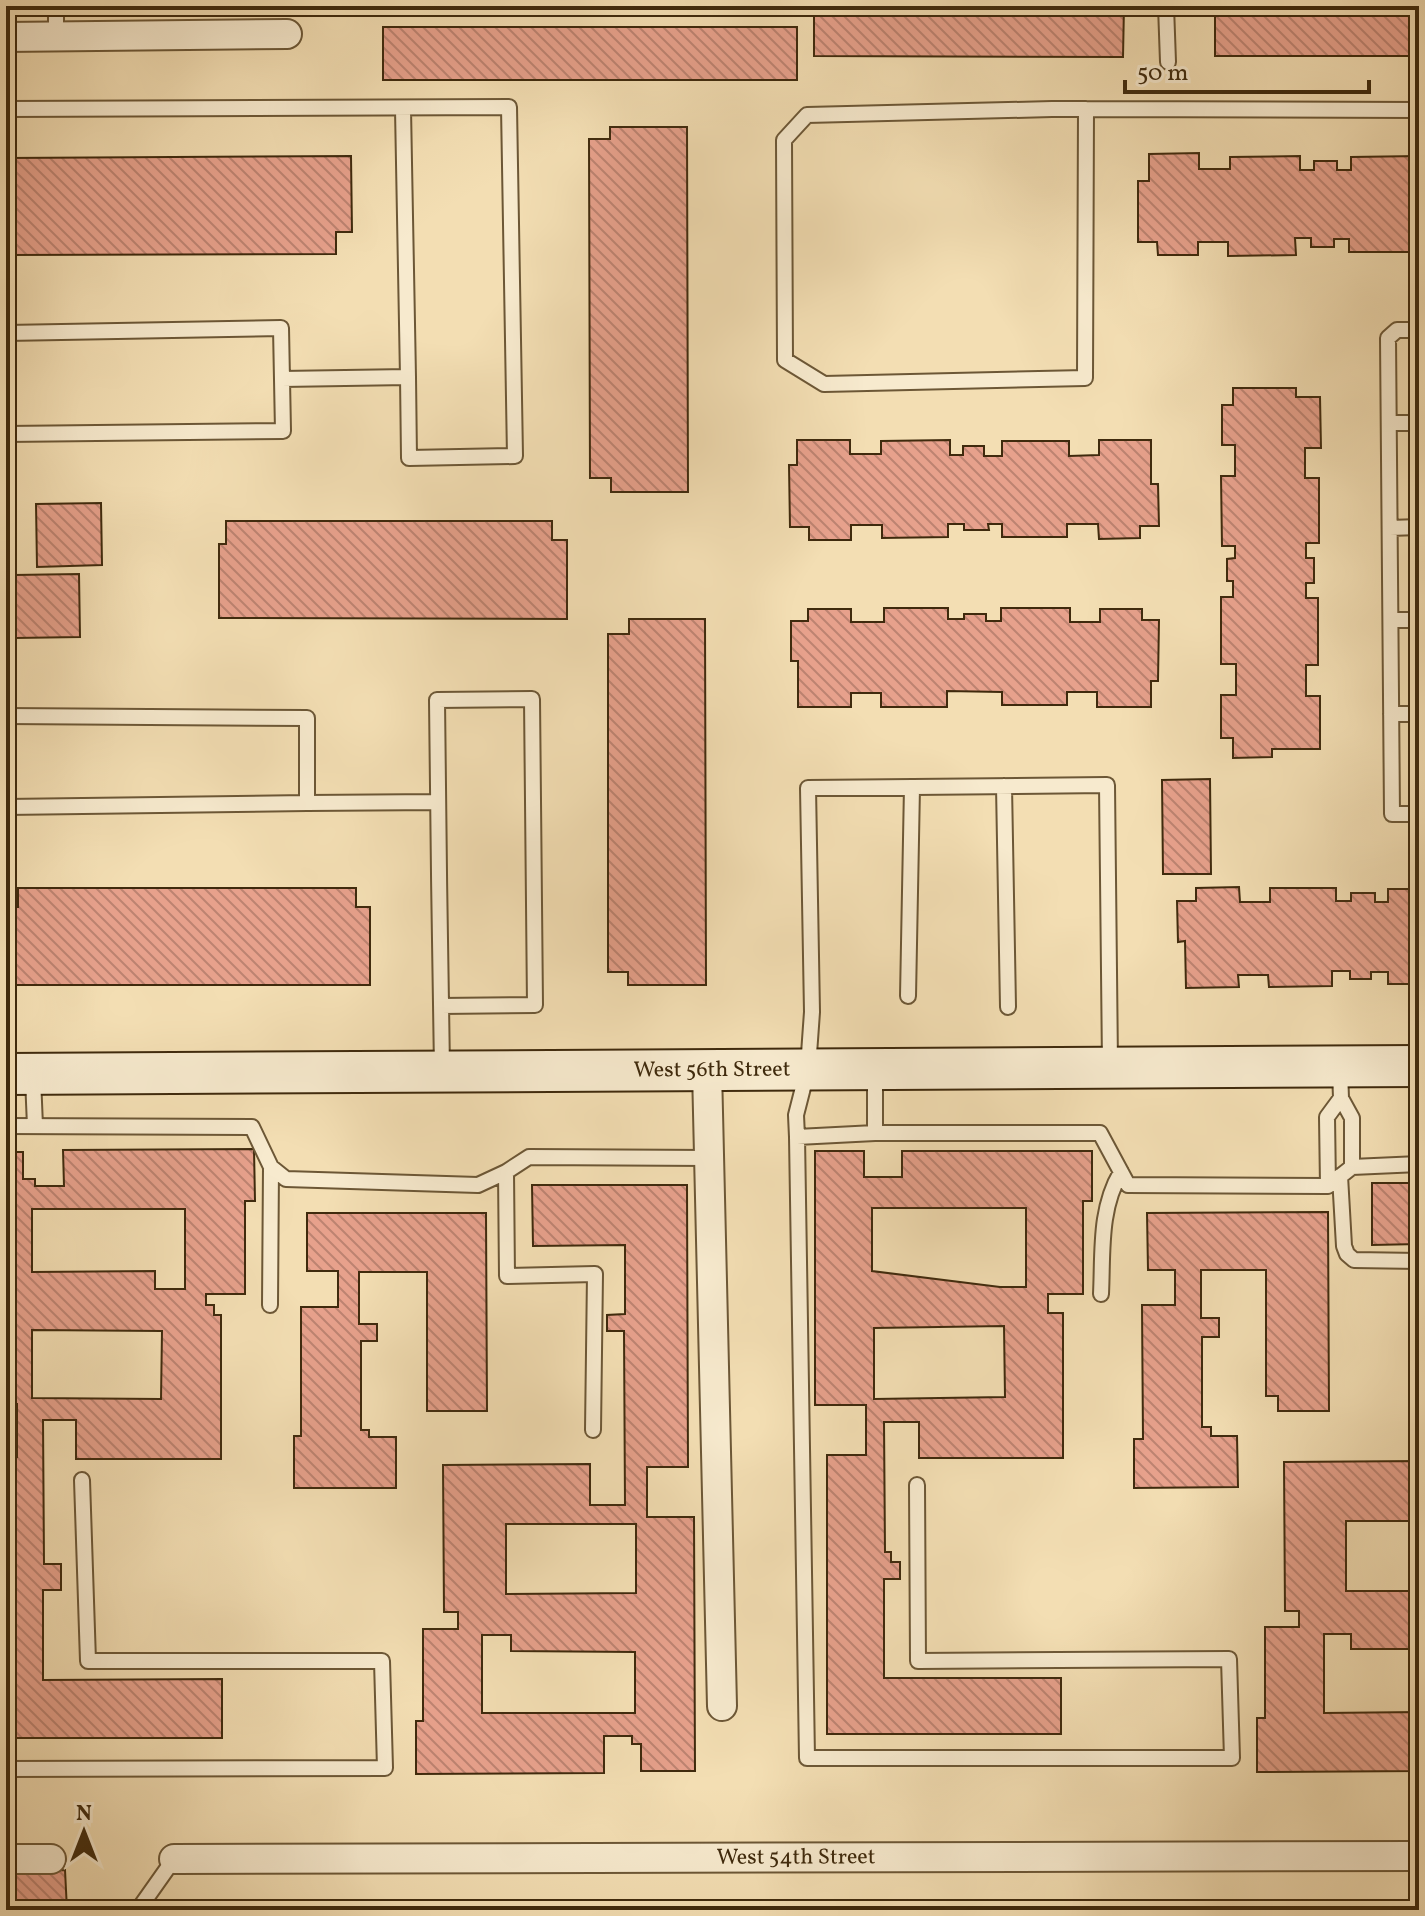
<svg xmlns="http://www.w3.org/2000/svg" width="1425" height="1916" font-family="Vollkorn,serif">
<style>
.building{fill:url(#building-back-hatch);stroke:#3f2a0d;stroke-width:2;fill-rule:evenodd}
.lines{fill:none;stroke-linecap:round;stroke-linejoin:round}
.lane-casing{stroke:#6c5736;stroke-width:18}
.street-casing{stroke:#6c5736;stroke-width:32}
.secondary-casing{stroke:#3f2a0d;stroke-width:44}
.lane{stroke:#f7eace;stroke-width:14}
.street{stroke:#f7eace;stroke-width:28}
.secondary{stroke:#f7eace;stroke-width:40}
.labels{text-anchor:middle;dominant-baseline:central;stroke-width:6;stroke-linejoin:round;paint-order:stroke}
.street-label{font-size:22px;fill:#3f2a0d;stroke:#f7eace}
</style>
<defs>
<pattern id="building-back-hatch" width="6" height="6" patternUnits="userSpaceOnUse" patternTransform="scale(2)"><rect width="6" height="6" fill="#e7a18c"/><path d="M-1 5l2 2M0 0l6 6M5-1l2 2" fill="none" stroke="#bd8371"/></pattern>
</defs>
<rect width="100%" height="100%" fill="#f3deb3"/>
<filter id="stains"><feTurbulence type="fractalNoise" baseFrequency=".0025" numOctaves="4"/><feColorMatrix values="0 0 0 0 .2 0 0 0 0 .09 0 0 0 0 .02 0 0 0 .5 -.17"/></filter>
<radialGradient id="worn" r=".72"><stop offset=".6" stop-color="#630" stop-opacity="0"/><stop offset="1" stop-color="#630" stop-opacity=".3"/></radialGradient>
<path class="building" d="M343,6H398V10L343,13Z
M814,6H1124L1123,57L814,56Z
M1215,6H1419V56H1215Z
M383,27H797V80H383Z
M610,127H687L688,492H611V478H590L589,139H610Z
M1199,153V169H1230V157L1300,156V170H1314V161H1337V170H1351V157L1418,156L1419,240H1415V252H1349V239H1334V247H1311V238H1295L1296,255L1228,256V242H1198V255H1158L1157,242H1138V181H1149V154Z
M351,156L352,232H336V254L6,255V158Z
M1233,388H1296V397H1320L1321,448H1305V478H1319V543H1306V558H1314V583H1306V598H1318V665H1306V696H1320V749H1272V757L1233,758V738H1221V695H1236V664H1221V597H1233V581H1227V559L1235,558V546H1222L1221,476H1235V445H1222V405H1233Z
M797,440H850V454H881V441L950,440V455H963V446H984V456H1002V441H1069V456L1099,455V440H1151V484H1158L1159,526H1140V538L1099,539L1098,524H1067V537H1002V524H988L989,530H964V524H948V537L882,538V525H851V540H809V527H790L789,465H797Z
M101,503L102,565L37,567L36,504Z
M226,521H552V540H567V619L219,618V544H226Z
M79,574L80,637L16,638L14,575Z
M884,608H948V619H964V614H986V621H1001V608H1070V622H1100V609H1142V620H1159L1158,681H1151V707H1097V692H1067V705H1002V692L947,691V707H881V693H851V707H798V661H791V621H808V609H851V622H884Z
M629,619H705L706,985H628V972H608V634H629Z
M1210,779L1211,874H1163L1162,780Z
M1239,887L1240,902H1270V888H1336V901H1351V893H1375V902H1388V889H1419V984H1388V972H1371V979H1350V971H1332V986L1269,987L1268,975H1238L1239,987L1186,988L1185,941L1178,942L1177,901H1196V888Z
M18,888H356V907H370V985H6V907H18Z
M254,1149L255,1201H245V1294H206V1305H214V1315H221V1459H76V1420H43L44,1564H61V1590H43V1680L222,1679V1738H6V1457H17V1404H6V1152H23V1179H35V1186H64L63,1150ZM32,1209H185V1289H155V1271L32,1272ZM32,1330L162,1331L161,1399L32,1398Z
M815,1151H864V1177H902V1151H1092V1201H1083V1294H1048V1313H1063V1458H919V1422H884L885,1552H891V1562H900V1579H884V1678H1061V1734H827V1455H866V1405H815ZM872,1208H1026V1287H1000L872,1271ZM1004,1326L1005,1397L874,1399V1328Z
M1372,1183H1419V1244L1372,1245Z
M532,1185H687L688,1467H647V1517H694L695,1771H641V1744H632V1736H604V1773L416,1774V1721H423V1629H458V1612H444L443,1465L590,1464V1505H625L624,1331H607V1315L625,1314V1245L533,1246ZM506,1524H636V1593L506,1594ZM482,1635H511V1651L635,1652V1713H482Z
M1328,1212L1329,1411H1278V1396H1266V1270H1201V1318H1219V1337H1202V1427H1211V1436H1237L1238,1487L1134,1488V1439H1143L1142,1305H1175V1270H1148L1147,1213Z
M307,1213H486L487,1411H427V1272H359V1324H377V1341H361V1430H369V1437H396V1488H294V1436H301V1307H338V1271H307Z
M1419,1461V1521H1346V1591H1419V1649H1351V1634H1324V1713L1419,1712V1771L1257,1772V1718H1265V1627H1299V1611H1285L1284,1462Z
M65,1870L67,1910H6V1872Z
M290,1902V1910H269L268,1903Z"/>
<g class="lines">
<g class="lane-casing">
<path id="lane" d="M1166,6L1168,62
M56,37V6
M6,109L509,107L515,456L409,458L408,377L282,379
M403,109L408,377
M1086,109L1085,378L824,384L785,360L784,140L807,115L1052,109H1086L1419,110
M1419,330H1397L1388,338L1392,814H1419
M6,333L281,328L283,431L6,434
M1389,423H1419
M1390,528L1419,527
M1391,620H1419
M1391,714H1419
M6,716L307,718V803L438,802
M1004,786L1008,1007
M6,807L307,803
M908,996L912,787
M441,1006L535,1005L532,699L437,700C438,823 440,945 442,1068
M1110,1064L1107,785L808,788L812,1012L808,1068L796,1115L797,1137L875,1133H1100L1128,1185L1328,1186L1352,1167L1419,1164
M875,1070V1133
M1340,1070L1341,1098L1352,1118V1167
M33,1078L35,1126
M6,1126L252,1127L271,1167L286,1179L478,1185L506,1172L529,1157L709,1158
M797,1137L807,1758H1232L1229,1659L918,1661L917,1485
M506,1172L507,1276L595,1274L593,1430
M1340,1176L1344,1246L1347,1254L1354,1260L1419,1261
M1328,1186L1327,1117L1341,1098
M1101,1294C1103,1252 1099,1209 1121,1172
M270,1305L271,1167
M6,1769L385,1768L382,1661H88L82,1480
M138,1910L174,1859"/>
</g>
<g class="street-casing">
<g id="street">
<path d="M6,37L287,34"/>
<path d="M707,1070L722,1706"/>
<path d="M6,1859H51"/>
<path id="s1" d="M174,1859L1419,1856"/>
</g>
</g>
<g class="secondary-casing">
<g id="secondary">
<path id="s2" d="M6,1074L1419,1066"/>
</g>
</g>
<use href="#lane" class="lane"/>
<use href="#street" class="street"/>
<use href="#secondary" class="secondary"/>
</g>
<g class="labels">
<g class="street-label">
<text stroke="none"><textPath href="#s2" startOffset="706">West 56th Street</textPath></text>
<text stroke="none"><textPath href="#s1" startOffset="622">West 54th Street</textPath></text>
</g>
</g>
<rect width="1425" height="1916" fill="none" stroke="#f3deb3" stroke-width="32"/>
<rect x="8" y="8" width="1409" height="1900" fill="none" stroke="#3f2a0d" stroke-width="4"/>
<rect x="16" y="16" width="1393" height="1884" fill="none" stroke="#3f2a0d" stroke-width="2"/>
<g transform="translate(84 1832)" stroke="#f7eace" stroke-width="6" paint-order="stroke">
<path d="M0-6L14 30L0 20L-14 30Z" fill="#3f2a0d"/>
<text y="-12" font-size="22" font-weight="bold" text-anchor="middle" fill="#3f2a0d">N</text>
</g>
<path d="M1125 80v12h244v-12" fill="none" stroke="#3f2a0d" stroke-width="4"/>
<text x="1137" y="80" font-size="24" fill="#3f2a0d" stroke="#f7eace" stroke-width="6" paint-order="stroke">50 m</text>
<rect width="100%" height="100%" filter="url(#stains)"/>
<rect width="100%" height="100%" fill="url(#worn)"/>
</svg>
